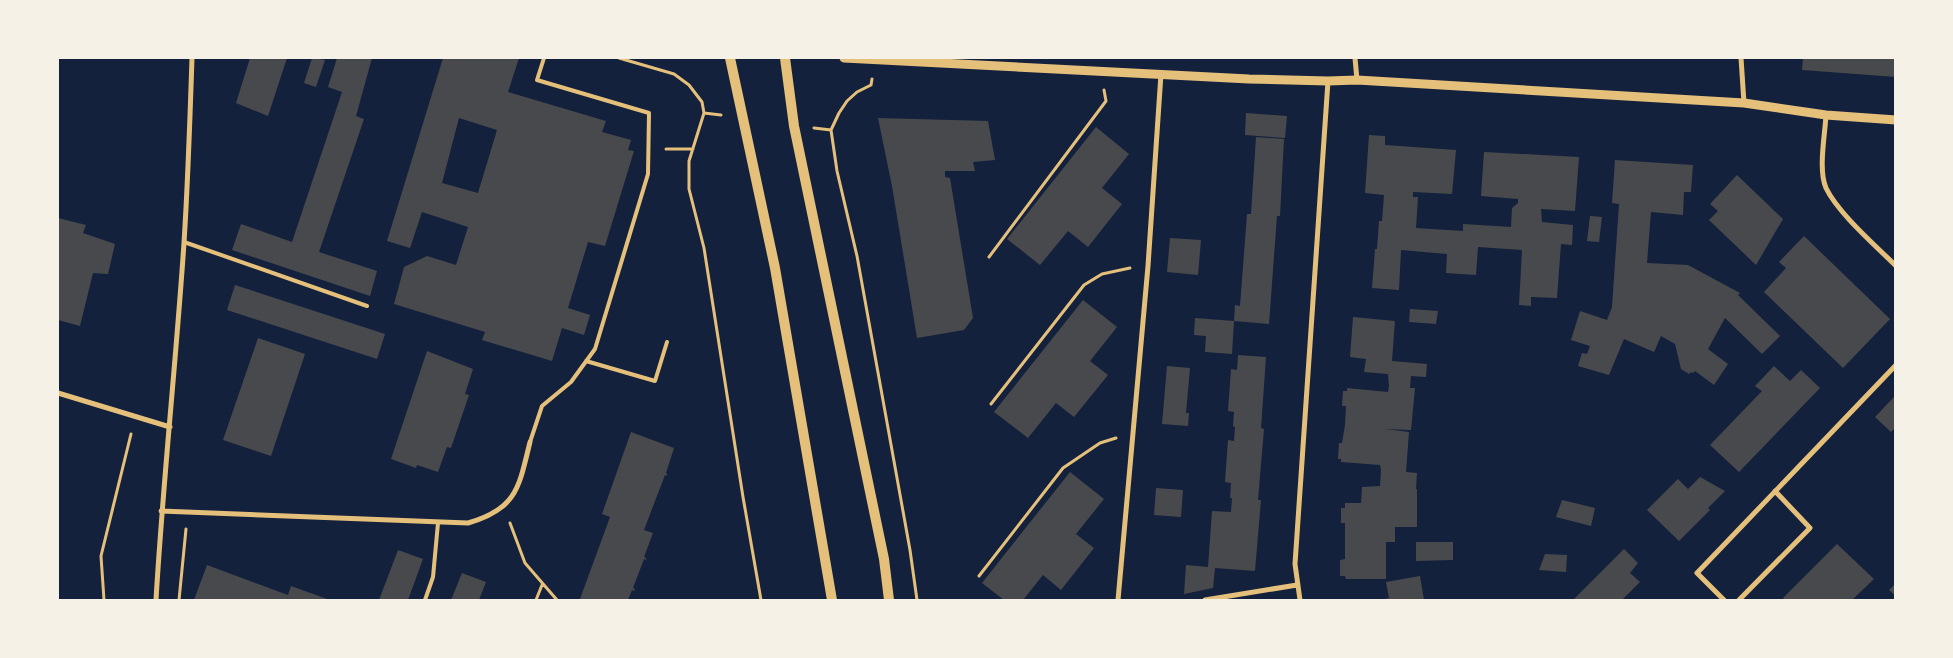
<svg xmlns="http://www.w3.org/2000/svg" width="1953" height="658" font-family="Cabin,sans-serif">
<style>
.building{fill:#48494c;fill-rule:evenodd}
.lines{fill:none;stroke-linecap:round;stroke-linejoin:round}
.path{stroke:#e5c07b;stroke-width:3}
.service{stroke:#e5c07b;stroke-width:4}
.minor{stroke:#e5c07b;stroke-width:5}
.tertiary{stroke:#e5c07b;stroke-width:9}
.secondary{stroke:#e5c07b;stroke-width:10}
</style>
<rect width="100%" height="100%" fill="#14213d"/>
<path class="building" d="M250,58H287L268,116L236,103Z
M312,58L325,60L316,87L304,83Z
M337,58H372L356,116L364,119L319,252L377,271L370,296L232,250L241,224L292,242L342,92L328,87Z
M443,58H519L508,92L606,121L602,132L631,140L628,150L634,151L605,246L588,242L568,308L590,315L584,335L562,328L552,361L482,340L485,332L394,304L404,267L427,256L456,265L468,227L422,212L410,248L387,241ZM459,118L497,130L478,193L442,183Z
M1803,58H1896V77L1802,70Z
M1246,113L1287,116L1285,138L1245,135Z
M878,118L988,121L995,160L973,162L975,171H945V177L950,178L973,318L964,330L917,338L892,186Z
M1096,127L1129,154L1102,188L1122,204L1088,247L1068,231L1040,265L1007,239Z
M1369,135L1385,136V145L1456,150L1452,194L1413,192V197H1418L1416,228L1463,231V224L1511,227L1512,208L1518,203V199L1481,196L1484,152L1579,157L1575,211L1541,209L1542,222L1573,225L1572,245L1561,244L1557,298L1531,297V306L1519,305L1522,250L1478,247L1476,275L1446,273L1447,254L1401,250L1399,290L1372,288L1375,249H1377L1379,221H1382L1384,195L1365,193Z
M1256,137L1284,139L1280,216H1277L1269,324L1234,321L1232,354L1205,352L1206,336L1194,335L1195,318L1234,321L1235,305L1240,306L1247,214H1251Z
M1615,160L1693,165L1691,192H1684L1683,215L1651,212L1647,263L1688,265L1740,293L1738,295L1780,336L1762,354L1725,318L1708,349L1728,364L1714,385L1695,371L1693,373L1691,372L1689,374L1681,369L1675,344L1661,336L1654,352L1624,339L1609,375L1578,366L1582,353L1587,354L1590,346L1571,340L1580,311L1607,320L1612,307L1619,204L1612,203Z
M1737,175L1783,219L1756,265L1709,220L1718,211L1710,204Z
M1590,216L1602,217L1599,242L1587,241Z
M58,218L86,225L83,233L115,244L108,274L93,273L80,326L58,320Z
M1804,236L1890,319L1843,368L1764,292L1786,268L1779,262Z
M1170,238L1201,240L1198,275L1167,272Z
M235,285L385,334L377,359L227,310Z
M1083,300L1117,327L1090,361L1108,375L1074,417L1056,403L1028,438L994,412Z
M1410,309L1438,311L1436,324L1409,322Z
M1353,317L1395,321L1392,361L1427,364L1426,377L1411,376L1410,388H1415L1411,430L1385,429L1409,432L1406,472L1417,473L1416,489H1417V527H1395V542H1386V579H1346L1345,576H1340V560L1345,559V523H1341V508H1345V503H1361L1362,487L1380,486L1381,470L1380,465L1341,462V459H1338L1339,443H1342L1345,425L1346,406H1342L1343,391H1347V388L1388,392L1389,386L1388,374L1364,372L1366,359L1350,357Z
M258,338L305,354L271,456L223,440Z
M427,351L473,369L465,394L469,395L451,448L447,447L438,472L417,465L416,468L391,459Z
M1238,355L1266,357L1261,428L1264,429L1258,500H1261L1255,571L1215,568L1213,588L1184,594L1186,565L1208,567L1212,511L1231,512L1232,498H1230L1231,483L1225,482L1228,440L1234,441L1235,427L1233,426L1234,412L1228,411L1231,369L1237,370Z
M1167,366L1190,368L1186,413H1189L1188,426L1162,424Z
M1774,366L1790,381L1801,370L1820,388L1739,472L1710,445L1762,391L1755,386Z
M1894,397L1896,399V427L1891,432L1875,417Z
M631,432L674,448L666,473L667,474V476L665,475L644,530L653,533L644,557L646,558V560L644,559L633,588L635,589L634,591L632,590L628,600H586L580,599L610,517L602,514Z
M1070,472L1104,499L1076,534L1094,548L1061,590L1043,575L1023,600H1004L982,583Z
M1700,477L1725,491L1708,508L1710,510L1679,541L1647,510L1678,479L1688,489Z
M1156,488L1183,490L1181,517L1154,515Z
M1562,500L1595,508L1591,526L1556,517Z
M1416,542H1453V560L1416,561Z
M1837,544L1874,579L1852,600H1786L1783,598Z
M1624,549L1638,563L1630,573L1640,582L1622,600H1573Z
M398,550L423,559L408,600H379Z
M1545,554L1567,555L1566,572L1539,570Z
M207,565L288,595L291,586L330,600H194Z
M462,573L486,582L479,600H451Z
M1420,576L1424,600H1381L1389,598L1386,582Z
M1896,583V596L1889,590Z"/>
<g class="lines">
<path class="path" d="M619,58L674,74L689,85L702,102L704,113L689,161V189L704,248L743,497L761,600
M872,79L871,85L857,92L847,101L839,113L831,130L837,171L857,256L910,550L917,600
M704,113L721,115
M814,128L831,130
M666,149H693
M989,257L1106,101L1104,90
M991,404L1084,285L1102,274L1130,268
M510,523L525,563L557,600
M979,576L1063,468L1100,443L1116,438
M104,600L101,556L131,434
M179,600L186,529
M536,600L542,585"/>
<path class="service" d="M184,242L367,306
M586,361L655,381L667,342
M530,442L542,406L571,382L595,349L648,174L649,113L537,80L544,58
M425,600L433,577L438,523"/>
<path class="minor" d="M1355,58L1357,80
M1741,58L1744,103
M1826,115C1825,135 1818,170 1826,188C1838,213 1875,245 1896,266
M58,393L170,427
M161,511L468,523C517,509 519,487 530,442
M156,600C163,481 176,362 184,243C188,181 190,119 192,58
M1118,600L1148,266L1161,74
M1205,600L1297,585
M1300,600L1295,564L1328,81
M1724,600L1697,573L1896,365
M1739,600L1810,528L1775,491"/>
<path class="tertiary" d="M844,58L1249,79L1328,81L1357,80L1744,103L1826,115L1896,120"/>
<path class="secondary" d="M730,58L775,268L832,600
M785,58L794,126L884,559L889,600"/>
</g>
<rect width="1953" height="658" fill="none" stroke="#f6f1e7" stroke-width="118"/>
</svg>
